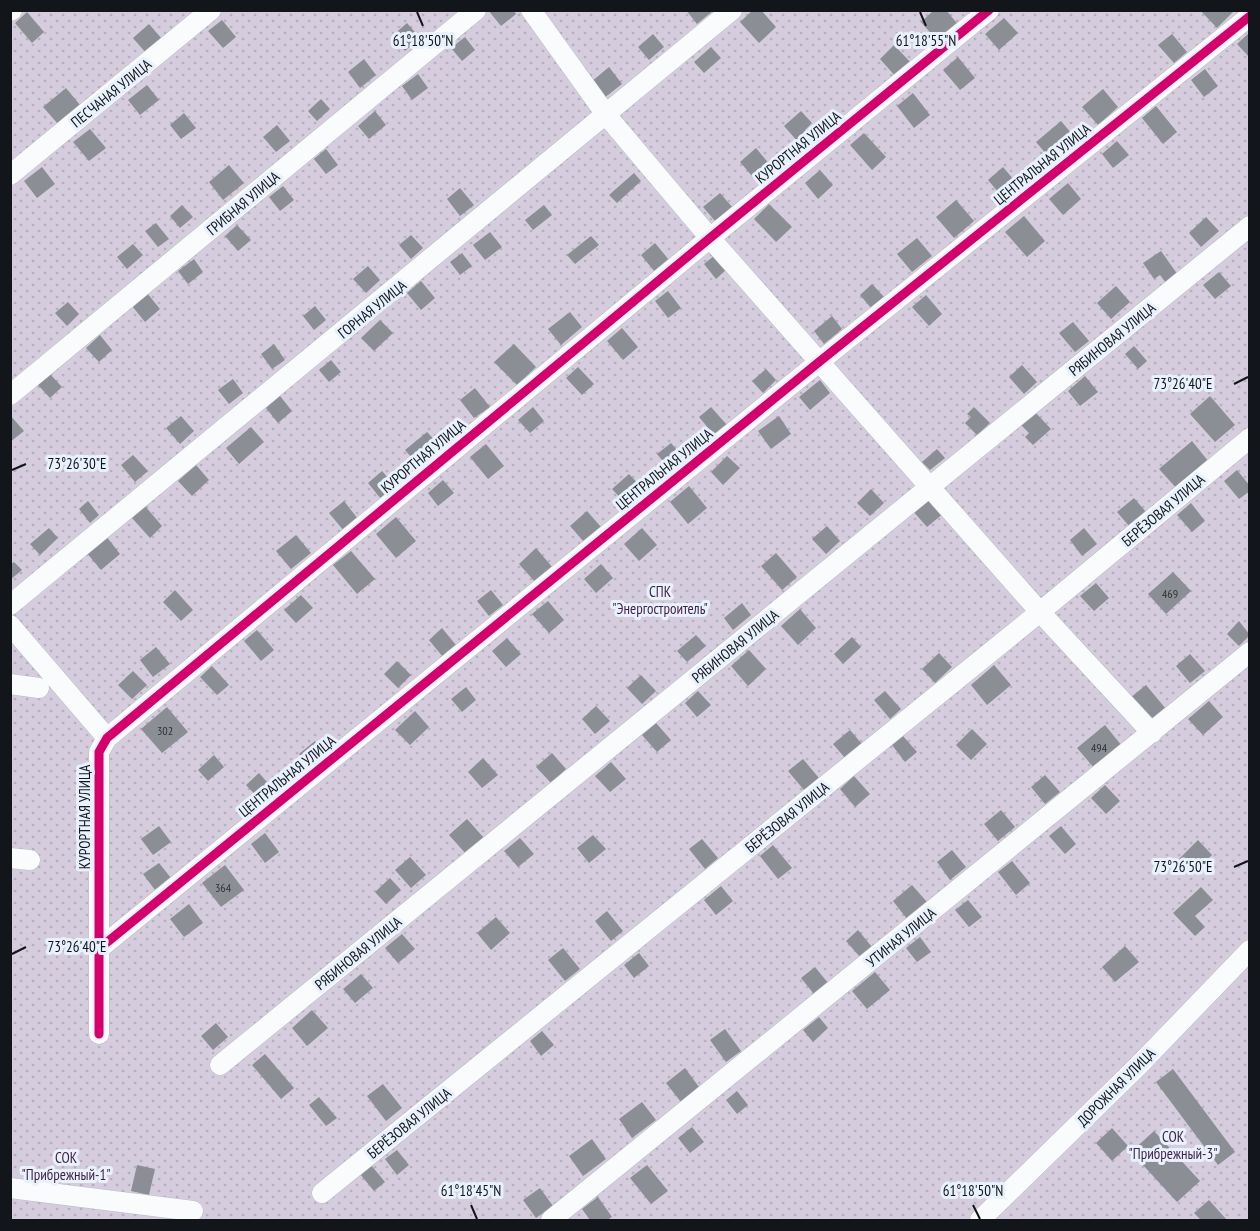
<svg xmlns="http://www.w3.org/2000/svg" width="1260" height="1231" font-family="'PT Sans Narrow',sans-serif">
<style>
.park{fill:url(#park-dots)}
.building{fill:#8b8e94}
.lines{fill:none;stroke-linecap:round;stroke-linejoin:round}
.street-casing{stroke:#b8bdc4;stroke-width:21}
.street{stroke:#fafbfc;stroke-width:20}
.cycleway-casing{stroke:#e8f1fe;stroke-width:13}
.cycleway{stroke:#d6006c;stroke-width:9}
.ticks{fill:none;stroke:#12161b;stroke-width:2}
.labels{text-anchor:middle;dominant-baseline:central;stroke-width:6;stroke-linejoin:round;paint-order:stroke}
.number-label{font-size:12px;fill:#303439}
.street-label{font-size:15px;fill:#12161b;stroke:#e8f1fe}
.park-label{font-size:15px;fill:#421f46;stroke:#e8f1fe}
.ticks-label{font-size:15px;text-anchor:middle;fill:#12161b;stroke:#e8f1fe;stroke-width:6;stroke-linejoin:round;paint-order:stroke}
</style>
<defs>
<pattern id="park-dots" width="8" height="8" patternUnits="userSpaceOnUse" patternTransform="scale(1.5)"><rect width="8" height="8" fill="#d5cddd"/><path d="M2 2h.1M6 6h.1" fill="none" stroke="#b6afbd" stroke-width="1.8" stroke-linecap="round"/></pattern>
</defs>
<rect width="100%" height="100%" fill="#dfe5ee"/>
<path class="park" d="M10,11H1249V1220H11Z"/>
<path class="building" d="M488,10H513L516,14L501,26Z
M686,10H714L697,24Z
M753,10H761L776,27L759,43L740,22Z
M934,10H946L960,27L940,44L921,22Z
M1200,10H1231L1233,12L1217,28Z
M27,12L44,32L32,43L15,23Z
M1004,18L1018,33L999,50L985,34Z
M222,20L236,37L223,48L208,31Z
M407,23L420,38L405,51L392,36Z
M149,24L162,39L146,53L133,38Z
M1250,32V58L1237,44Z
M653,34L664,47L649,60L638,47Z
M1172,34L1187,52L1174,63L1158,45Z
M465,37L475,50L462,61L451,48Z
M894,45L912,64L897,78L880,59Z
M711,47L721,58L704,73L694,62Z
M958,57L975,78L960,90L943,70Z
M364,59L376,75L360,88L348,72Z
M609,67L622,84L604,98L591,82Z
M1205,69L1218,86L1204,97L1191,80Z
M418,74L428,88L412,100L402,86Z
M147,85L159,100L140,115L128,100Z
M66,88L80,105L58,124L43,107Z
M1103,89L1118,107L1098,125L1082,107Z
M913,93L930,115L914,128L897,106Z
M321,99L330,109L317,121L308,111Z
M1156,106L1177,132L1163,144L1142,118Z
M375,111L386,125L369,139L358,126Z
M801,111L812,123L805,130L816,142L806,151L784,126Z
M184,113L196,128L181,139L170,125Z
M1061,121L1078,141L1053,162L1036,142Z
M277,125L290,141L276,152L263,137Z
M90,129L106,148L89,161L73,142Z
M864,133L886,157L872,170L850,145Z
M1117,141L1129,155L1113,168L1102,154Z
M756,148L775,171L759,184L740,162Z
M326,149L338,165L326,174L314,159Z
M229,165L244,183L223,200L209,182Z
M42,167L55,184L37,198L24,181Z
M1003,167L1019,186L1004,199L988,180Z
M820,170L833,185L818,199L805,183Z
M634,173L641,181L617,203L609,195Z
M1068,183L1081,199L1063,215L1049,199Z
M283,186L294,200L280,211L269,197Z
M460,188L474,205L460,216L447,199Z
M720,193L733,208L716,222L703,207Z
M956,200L974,221L954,238L936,217Z
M769,204L792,227L776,242L754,219Z
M182,205L193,217L180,228L170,216Z
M544,205L552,215L533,230L525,220Z
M1024,216L1045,241L1027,257L1005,232Z
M1206,217L1219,231L1201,247L1189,233Z
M156,223L169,239L158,247L145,231Z
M237,225L251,240L238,251L225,236Z
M490,232L502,247L485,260L473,245Z
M411,235L423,248L411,259L399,245Z
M591,236L599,245L575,264L567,255Z
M917,238L932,256L912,272L897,254Z
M655,243L669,260L655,272L641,255Z
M133,244L143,255L127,269L117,257Z
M1161,251L1178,275L1166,283L1160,275L1154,279L1143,263Z
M462,253L472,266L460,275L450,262Z
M715,255L727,269L716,279L704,264Z
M194,259L203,272L188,284L178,271Z
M368,266L380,280L366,293L353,279Z
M1219,272L1231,286L1215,299L1203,285Z
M421,281L435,298L421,310L407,293Z
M872,284L885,298L872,309L860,295Z
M1116,286L1130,302L1111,319L1097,303Z
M668,291L681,308L668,318L655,301Z
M147,293L160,309L145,322L132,306Z
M926,295L942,314L929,326L912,307Z
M68,302L79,314L67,326L55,313Z
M315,306L326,320L314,330L303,316Z
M570,312L582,327L561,345L548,329Z
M832,316L842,329L824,344L814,331Z
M380,320L393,333L374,351L361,338Z
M1073,322L1089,341L1075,352L1059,333Z
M622,328L638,347L623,360L607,341Z
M100,335L112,350L99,362L86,348Z
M274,344L285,360L272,369L261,354Z
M514,344L536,367L517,385L494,362Z
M1134,346L1147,361L1138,369L1125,354Z
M331,360L341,372L329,382L319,370Z
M1022,365L1037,382L1024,394L1009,377Z
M578,367L594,384L582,395L566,378Z
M766,369L776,380L763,393L752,381Z
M50,374L62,387L50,398L38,385Z
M1085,376L1098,392L1080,406L1068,391Z
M233,379L243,393L229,404L218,390Z
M820,380L830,393L810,410L799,397Z
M475,388L490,407L474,418L460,400Z
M280,396L292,411L278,423L266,408Z
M1210,396L1235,425L1215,442L1190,414Z
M533,407L544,421L530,433L518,420Z
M711,407L727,425L715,436L699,417Z
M974,407L990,423L977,435L965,423L971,417L967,414Z
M1035,412L1051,429L1033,445L1025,437L1029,433L1021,425Z
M10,415L24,431L10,442Z
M181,416L194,431L180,444L166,428Z
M779,416L791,434L771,449L758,431Z
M251,427L264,442L239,464L226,448Z
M427,432L442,448L420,467L405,450Z
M1192,441L1209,462L1178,490L1159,469Z
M671,443L685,460L672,472L657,454Z
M486,444L504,466L488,479L470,457Z
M937,449L945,458L930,470L922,462Z
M133,455L148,471L135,482L121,465Z
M727,456L740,468L723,485L711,472Z
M196,465L209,480L192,496L178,481Z
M1237,470L1250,486V491L1239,499L1224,481Z
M382,471L396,487L381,499L368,483Z
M629,474L645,491L628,506L612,489Z
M443,480L454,493L438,506L428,493Z
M689,486L707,508L688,524L670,502Z
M871,489L884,503L870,516L857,503Z
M930,495L944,513L927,527L912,510Z
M1134,498L1146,512L1129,526L1117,512Z
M88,501L99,515L90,523L79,509Z
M344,501L358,519L344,531L329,513Z
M1191,503L1205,521L1192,532L1177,515Z
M145,506L162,526L150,538L132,518Z
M587,511L601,527L584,542L570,526Z
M396,517L416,541L396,558L376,534Z
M827,526L840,541L826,554L812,539Z
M49,528L58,538L40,555L30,544Z
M642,528L657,545L639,561L624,544Z
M1084,528L1097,544L1082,556L1070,540Z
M296,535L311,553L291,569L276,551Z
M106,536L120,554L101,570L86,552Z
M536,548L553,568L536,583L519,564Z
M351,551L375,579L357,594L333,565Z
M776,553L797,577L782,590L761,566Z
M14,562L22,570L10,580V565Z
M601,564L613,578L596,593L584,579Z
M1173,572L1191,591L1166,614L1148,594Z
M1096,583L1109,598L1094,611L1080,596Z
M175,590L193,610L181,621L163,602Z
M491,590L503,605L489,616L477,601Z
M301,595L313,608L296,623L284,610Z
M548,601L564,620L549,633L532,614Z
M742,603L751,615L733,630L724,618Z
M800,609L816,628L798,645L781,626Z
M1239,621L1250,635L1239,646L1227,634Z
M442,628L456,645L443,657L429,640Z
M257,630L274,650L261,661L244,641Z
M696,635L706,646L687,662L677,651Z
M852,637L861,647L843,664L834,654Z
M507,638L521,654L506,667L492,651Z
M156,647L170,664L153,677L140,660Z
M749,650L766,669L748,686L731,666Z
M939,653L952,667L935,683L922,669Z
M1190,654L1205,671L1190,683L1176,666Z
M397,661L411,675L398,688L384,674Z
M994,665L1011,685L987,705L971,685Z
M212,666L229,685L217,695L200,677Z
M133,671L147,685L132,699L118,685Z
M641,675L656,691L642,704L627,688Z
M1146,685L1166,709L1150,722L1130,698Z
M466,687L476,700L462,712L451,699Z
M698,691L711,705L697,717L685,703Z
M885,691L901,709L890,719L874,700Z
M1209,701L1223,717L1203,735L1188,719Z
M596,706L610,721L595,734L582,719Z
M167,707L188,732L162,753L141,729Z
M415,711L429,727L410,745L395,730Z
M656,723L671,740L657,752L642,735Z
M1105,725L1122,746L1094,768L1077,748Z
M972,729L987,744L971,760L956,745Z
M850,730L862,744L845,758L833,744Z
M903,736L917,752L905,762L892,745Z
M315,741L325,754L309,767L299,754Z
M552,753L566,769L551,783L536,767Z
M214,755L224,767L208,781L198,770Z
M483,758L498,775L482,788L468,772Z
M803,759L819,778L804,790L788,771Z
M611,762L626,779L610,792L595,776Z
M259,773L274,790L262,802L246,785Z
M1045,775L1060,792L1045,804L1031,787Z
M854,776L870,794L855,807L840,789Z
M1105,785L1120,801L1106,814L1091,798Z
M1001,810L1015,827L998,841L984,824Z
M467,819L484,838L466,854L449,835Z
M159,826L171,842L153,855L141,839Z
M1061,826L1076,844L1065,854L1049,836Z
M265,833L279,852L265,863L251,844Z
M593,835L606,849L589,863L577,848Z
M520,838L534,854L518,867L504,851Z
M702,839L718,858L705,869L689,849Z
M1198,840L1212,855L1193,873L1179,859Z
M773,845L792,868L778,879L760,856Z
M952,850L966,867L950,880L937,862Z
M410,857L426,875L411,888L395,870Z
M1012,861L1030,883L1016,895L998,872Z
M159,863L171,878L155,890L143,874Z
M225,865L244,890L221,907L202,883Z
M390,878L401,890L386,904L375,892Z
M912,885L927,902L907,919L893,901Z
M721,886L733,901L716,915L704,900Z
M1201,887L1213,900L1195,916L1205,927L1195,936L1173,913Z
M968,900L982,917L969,927L955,910Z
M189,904L203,923L184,937L170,919Z
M607,911L623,931L611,941L595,921Z
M496,917L510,933L491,950L477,933Z
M858,930L872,947L860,957L846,941Z
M402,934L415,949L398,963L385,948Z
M920,937L931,952L917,962L906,948Z
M1125,946L1139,962L1115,982L1102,967Z
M563,948L580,969L565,981L548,960Z
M639,953L649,966L634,978L624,965Z
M815,967L828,983L814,994L801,978Z
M875,972L890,990L867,1009L852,991Z
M361,974L373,988L355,1003L343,989Z
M312,1010L328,1028L307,1046L292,1028Z
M819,1017L828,1028L813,1042L803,1030Z
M216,1023L228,1037L213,1050L201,1036Z
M725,1029L741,1051L726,1062L710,1040Z
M542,1031L554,1045L541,1056L530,1041Z
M265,1054L294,1088L281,1099L252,1065Z
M685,1068L699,1087L681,1102L666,1083Z
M1173,1069L1235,1152L1218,1165L1156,1082Z
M383,1084L402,1108L386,1121L367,1096Z
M737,1091L748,1105L737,1114L726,1100Z
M319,1097L337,1118L326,1126L309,1105Z
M642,1102L656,1120L632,1138L619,1119Z
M692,1127L704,1142L690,1153L678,1138Z
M1112,1128L1128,1146L1112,1161L1096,1143Z
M1154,1131L1200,1181L1177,1202L1131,1152Z
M592,1139L606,1159L583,1176L569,1156Z
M397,1150L409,1165L397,1175L385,1159Z
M137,1165L155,1169L149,1195L131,1191Z
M371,1165L385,1182L374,1191L360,1174Z
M647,1165L668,1191L651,1204L630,1178Z
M540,1188L553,1206L536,1218L523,1200Z
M598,1197L612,1217L607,1220H590L582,1209Z
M1209,1200L1226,1219L1224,1220H1201L1194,1213Z"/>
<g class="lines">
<g class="street-casing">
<path id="street" d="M531,10L607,116L710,238L1040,612L1152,733
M10,11L12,10
M10,175L211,10
M10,395L476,10
M10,605L732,10
M10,625L107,738
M10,684L39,688
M10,858L30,860
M100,948L819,362L1250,16
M99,1034V752L107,738L710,238L989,10
M220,1065L1250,226
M10,1188L193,1211
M322,1193L1040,612L1250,438
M551,1220L1250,652
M980,1220L1138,1066L1250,950"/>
</g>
<use href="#street" class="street"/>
<g class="cycleway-casing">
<path id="cycleway" d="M100,948L819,362L1250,16
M99,1034V752L107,738L710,238L989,10"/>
</g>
<use href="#cycleway" class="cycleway"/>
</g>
<path class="ticks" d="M417,12L423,26M920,12L926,26M1234,384L1248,377M12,470L26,464M1234,867L1248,861M12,954L26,947M471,1205L477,1219M973,1205L980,1219"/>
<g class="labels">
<g class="number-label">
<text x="1170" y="593">469</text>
<text x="165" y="730">302</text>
<text x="1099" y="747">494</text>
<text x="223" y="887">364</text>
</g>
<g class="street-label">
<text transform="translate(111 93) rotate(-39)">ПЕСЧАНАЯ УЛИЦА</text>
<text transform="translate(798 147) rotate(-39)">КУРОРТНАЯ УЛИЦА</text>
<text transform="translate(1042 164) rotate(-39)">ЦЕНТРАЛЬНАЯ УЛИЦА</text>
<text transform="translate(243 203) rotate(-40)">ГРИБНАЯ УЛИЦА</text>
<text transform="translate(372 309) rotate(-39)">ГОРНАЯ УЛИЦА</text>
<text transform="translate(1112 339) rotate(-39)">РЯБИНОВАЯ УЛИЦА</text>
<text transform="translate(423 456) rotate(-40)">КУРОРТНАЯ УЛИЦА</text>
<text transform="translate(664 469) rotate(-39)">ЦЕНТРАЛЬНАЯ УЛИЦА</text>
<text transform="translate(1163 510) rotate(-40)">БЕРЁЗОВАЯ УЛИЦА</text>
<text transform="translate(735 646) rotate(-39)">РЯБИНОВАЯ УЛИЦА</text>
<text transform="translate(287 776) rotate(-39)">ЦЕНТРАЛЬНАЯ УЛИЦА</text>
<text transform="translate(84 817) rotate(-90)">КУРОРТНАЯ УЛИЦА</text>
<text transform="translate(787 817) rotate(-39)">БЕРЁЗОВАЯ УЛИЦА</text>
<text transform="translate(901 937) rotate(-39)">УТИНАЯ УЛИЦА</text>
<text transform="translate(358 953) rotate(-39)">РЯБИНОВАЯ УЛИЦА</text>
<text transform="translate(1116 1087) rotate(-45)">ДОРОЖНАЯ УЛИЦА</text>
<text transform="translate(409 1123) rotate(-39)">БЕРЁЗОВАЯ УЛИЦА</text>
</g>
<g class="park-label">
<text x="660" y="591">СПК<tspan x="660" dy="17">"Энергостроитель"</tspan></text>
<text x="1173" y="1136">СОК<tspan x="1173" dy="17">"Прибрежный-3"</tspan></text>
<text x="66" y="1157">СОК<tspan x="66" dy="17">"Прибрежный-1"</tspan></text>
</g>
</g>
<g class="ticks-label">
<text x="423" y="46">61°18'50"N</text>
<text x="926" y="46">61°18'55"N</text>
<text x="1183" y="389">73°26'40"E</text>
<text x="77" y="469">73°26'30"E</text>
<text x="1183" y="872">73°26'50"E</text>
<text x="77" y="952">73°26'40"E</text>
<text x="471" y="1196">61°18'45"N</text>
<text x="973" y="1196">61°18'50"N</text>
</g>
<rect width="1260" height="1231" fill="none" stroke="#12161b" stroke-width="24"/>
</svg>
